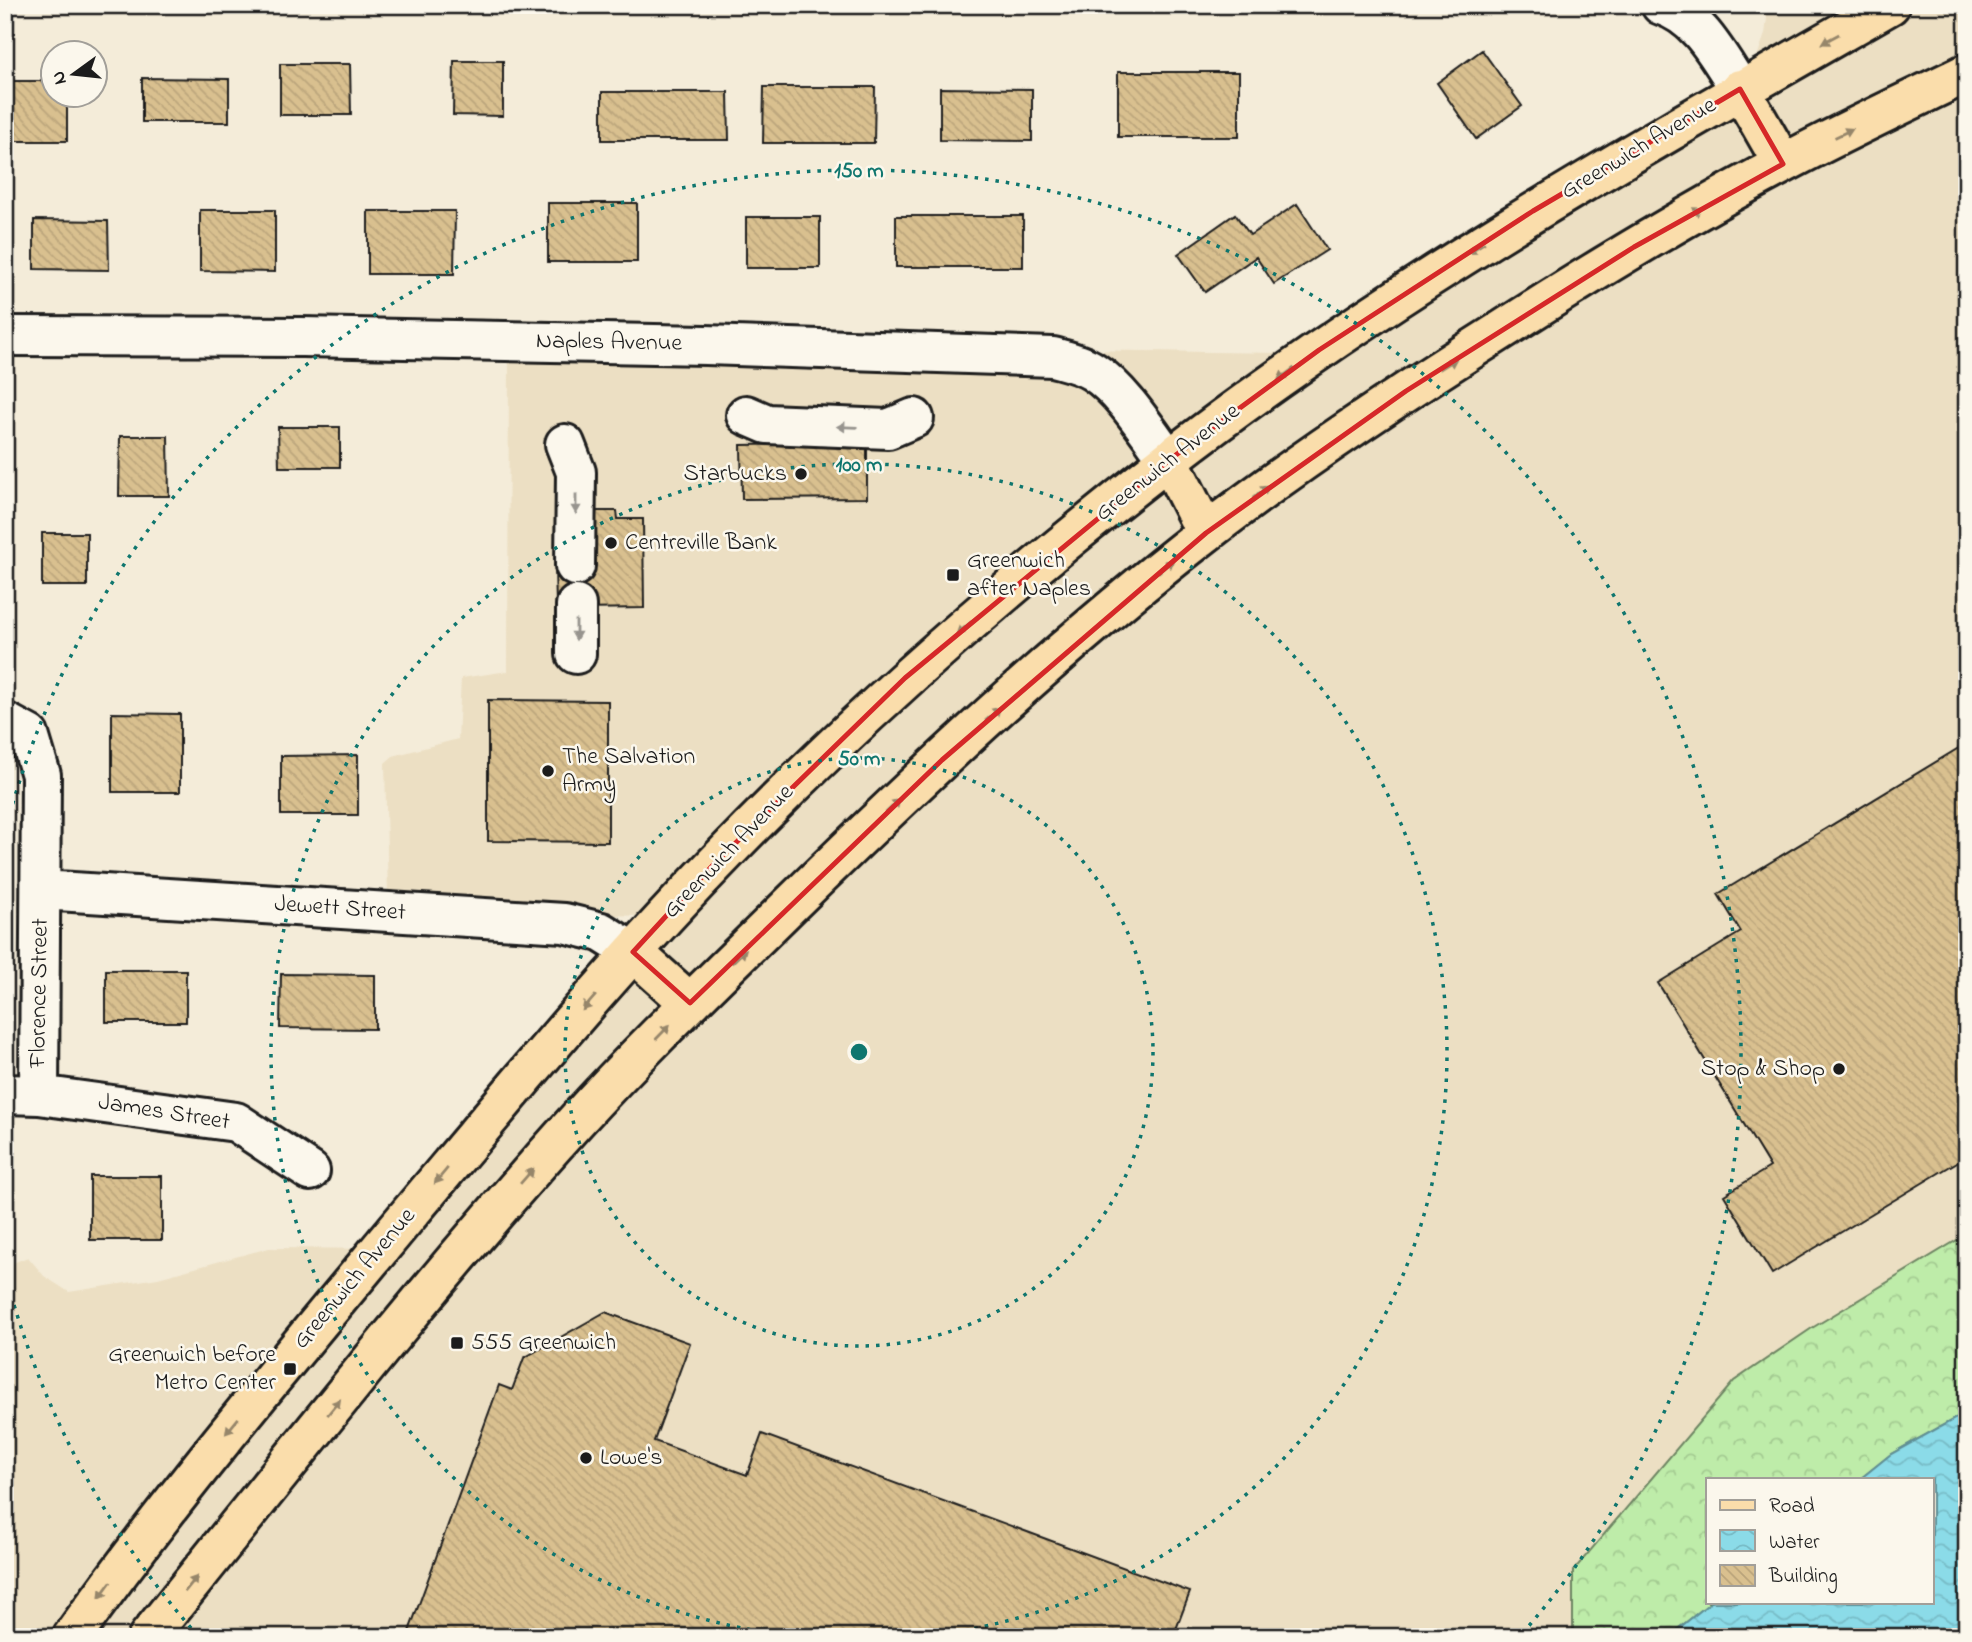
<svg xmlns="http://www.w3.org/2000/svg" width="1972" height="1642" font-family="'Indie Flower',sans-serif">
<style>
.built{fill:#ecdfc3}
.forest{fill:url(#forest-crowns);stroke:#6d8462;stroke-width:2}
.water{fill:url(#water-waves);stroke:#5f8f96;stroke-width:2}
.building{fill:url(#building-back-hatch);stroke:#1c1c1c;stroke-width:2}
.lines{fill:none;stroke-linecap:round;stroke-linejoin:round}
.minor-casing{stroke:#1c1c1c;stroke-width:44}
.major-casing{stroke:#1c1c1c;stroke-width:44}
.minor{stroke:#fbf7ec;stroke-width:38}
.major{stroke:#faddab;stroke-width:38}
.oneway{fill:#96866b}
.oneway2{fill:#97948e}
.marked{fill:none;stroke:#d62828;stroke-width:5;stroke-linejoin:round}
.ring{fill:none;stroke:#0f766e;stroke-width:3.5;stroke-dasharray:3.5 7}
.poi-dot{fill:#1c1c1c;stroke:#fbf7ec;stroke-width:2.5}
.labels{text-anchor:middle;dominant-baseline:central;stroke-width:5;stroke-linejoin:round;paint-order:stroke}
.street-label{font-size:24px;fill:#1c1c1c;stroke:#fbf7ec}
.poi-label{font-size:24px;fill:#1c1c1c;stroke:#fbf7ec;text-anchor:start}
.centre{fill:#0f766e;stroke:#fbf7ec;stroke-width:3.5}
.ring-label{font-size:21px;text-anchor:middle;font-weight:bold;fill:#0f766e;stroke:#fbf7ec;stroke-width:5;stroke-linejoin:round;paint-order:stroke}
</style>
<defs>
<pattern id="forest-crowns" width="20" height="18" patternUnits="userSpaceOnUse" patternTransform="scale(1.75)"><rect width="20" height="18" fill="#beeca9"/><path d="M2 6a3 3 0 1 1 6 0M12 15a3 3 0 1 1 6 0" fill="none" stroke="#a3ca91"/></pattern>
<pattern id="water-waves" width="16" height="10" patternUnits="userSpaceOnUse" patternTransform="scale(1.75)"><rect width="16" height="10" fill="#8bdbe8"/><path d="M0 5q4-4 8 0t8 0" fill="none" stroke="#77bbc6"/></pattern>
<pattern id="building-back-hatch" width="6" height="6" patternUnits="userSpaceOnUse" patternTransform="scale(1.75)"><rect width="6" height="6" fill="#d9c08f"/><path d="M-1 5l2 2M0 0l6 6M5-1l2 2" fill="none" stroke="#baa47b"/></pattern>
</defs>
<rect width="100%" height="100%" fill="#f4ecd9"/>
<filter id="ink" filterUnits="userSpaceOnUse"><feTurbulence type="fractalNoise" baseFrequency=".0143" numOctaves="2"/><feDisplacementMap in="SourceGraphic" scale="14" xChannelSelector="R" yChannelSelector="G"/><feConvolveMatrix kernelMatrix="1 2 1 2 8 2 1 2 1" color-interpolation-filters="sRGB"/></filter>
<g filter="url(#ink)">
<path class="built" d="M1772,5H1967V1234L1812,1328L1573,1637H5V1266L28,1257L44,1276L69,1292L158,1278L269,1248L393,1249L668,917L391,907L388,897L385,763L393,756L458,739L461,678L508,671L509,344L531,342L1288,353L1752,71L1765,34L1767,18L1762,10Z"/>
<path class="forest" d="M1967,1234V1412L1891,1454L1860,1479H1708V1602H1711L1678,1629L1673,1637H1573V1571L1734,1381L1812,1328Z"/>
<path class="water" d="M1967,1412V1637H1673L1678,1629L1711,1602H1932V1479H1860L1891,1454Z"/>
<path class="building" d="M1482,50L1522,106L1476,139L1437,83Z
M454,61H503V116L453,115Z
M280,64H350L351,115H280Z
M1118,72H1239V137H1118Z
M142,78L229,79V122H142Z
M5,81H52V94H67V141H5Z
M764,87H875L874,143H763Z
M940,88L1032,89V141L940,140Z
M602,92H728L729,140H602Z
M548,203H637V262H548Z
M1297,204L1327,250L1274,284L1256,257L1205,292L1178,254L1235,214L1250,235Z
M200,210H275V272L200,271Z
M368,211H455L454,274H368Z
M896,216H1023V267H896Z
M746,217H820V268H746Z
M34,220L108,221L109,270L34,269Z
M278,427H340V467H279Z
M120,436H168L169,496H119Z
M867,443V498L742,499L741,445Z
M580,511H617L618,519H643L644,608L579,609L578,605H556L555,567L579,566Z
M42,533H87V586H42Z
M488,700L608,701V842L488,841Z
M112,713L180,714V792H112Z
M1967,743V1156L1772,1274L1724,1195L1770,1167L1658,983L1741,932L1718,894Z
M358,755V815H281V756Z
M106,970H186V1022H106Z
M281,974L375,975V1029L280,1028Z
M90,1176H162V1240H90Z
M605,1312L690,1343L654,1441L747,1475L762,1434L1190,1592L1175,1632L1188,1637H407L499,1385L512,1390L524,1358Z"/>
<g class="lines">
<g class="minor-casing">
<path id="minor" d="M1661,5C1700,17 1719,58 1740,89
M5,336L302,337L706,345L1053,357C1067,361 1082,364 1094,372C1123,391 1148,432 1169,460
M746,415L767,424L888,429L914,418
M565,444L576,472L575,566
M576,605V654
M5,722L29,735L41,775L39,1095
M41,890L564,923L601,932L633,952
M5,1094L39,1095L236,1122L310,1171"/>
</g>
<g class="major-casing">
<path id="major" d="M1740,89L1783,164
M1169,460L1206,533
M633,952L690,1003
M72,1637C176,1491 290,1357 404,1220C505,1100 605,978 714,865C854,719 1007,585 1167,461C1393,286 1642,147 1890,5
M148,1637C289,1463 426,1287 576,1121C644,1046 718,976 790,905C923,775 1060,646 1207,532C1300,460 1399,395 1499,332C1591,273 1684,216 1781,165C1842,132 1905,103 1967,73"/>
</g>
<use href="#minor" class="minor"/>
<use href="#major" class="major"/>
</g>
<defs><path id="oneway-solid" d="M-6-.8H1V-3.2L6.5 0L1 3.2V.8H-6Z" transform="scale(1.75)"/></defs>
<g class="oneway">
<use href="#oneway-solid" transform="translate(1830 39) rotate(151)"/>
<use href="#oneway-solid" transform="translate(1844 133) rotate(-26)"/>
<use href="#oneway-solid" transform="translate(1693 213) rotate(-29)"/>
<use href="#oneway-solid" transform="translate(1476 248) rotate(148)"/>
<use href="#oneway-solid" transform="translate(1448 364) rotate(-32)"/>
<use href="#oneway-solid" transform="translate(1286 374) rotate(144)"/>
<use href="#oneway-solid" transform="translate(1261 492) rotate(-37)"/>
<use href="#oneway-solid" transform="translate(1166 566) rotate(-40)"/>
<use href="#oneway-solid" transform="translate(964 628) rotate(140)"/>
<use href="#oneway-solid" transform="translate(993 714) rotate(-42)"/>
<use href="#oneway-solid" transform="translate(893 806) rotate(-43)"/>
<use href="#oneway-solid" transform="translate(739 956) rotate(-44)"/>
<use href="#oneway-solid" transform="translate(589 1003) rotate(131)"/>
<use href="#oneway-solid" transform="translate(663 1032) rotate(-46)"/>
<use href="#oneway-solid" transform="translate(441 1176) rotate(130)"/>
<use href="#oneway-solid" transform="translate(527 1176) rotate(-49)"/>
<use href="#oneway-solid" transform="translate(334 1407) rotate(-51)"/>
<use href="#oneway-solid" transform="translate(232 1426) rotate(129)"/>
<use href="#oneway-solid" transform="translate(191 1584) rotate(-51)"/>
<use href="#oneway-solid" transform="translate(105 1590) rotate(126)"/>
</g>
<g class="oneway2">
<use href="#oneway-solid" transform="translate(847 427) rotate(-178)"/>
<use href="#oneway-solid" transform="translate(576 504) rotate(90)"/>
<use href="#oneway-solid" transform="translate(576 630) rotate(90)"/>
</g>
</g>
<path class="marked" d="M1740,89L1783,164L1634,247L1406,391L1206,533L942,760L690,1003L633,952L714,864L905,678L1169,460L1319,350L1533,211Z"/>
<g class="ring">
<circle cx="859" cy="1052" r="294"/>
<path d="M792 1636A588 588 0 1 1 926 1636"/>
<path d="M198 1636A882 882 0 0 1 7 1280M7 824A882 882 0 1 1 1520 1636"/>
</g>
<g class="poi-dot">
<circle cx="801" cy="474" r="7"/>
<circle cx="611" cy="543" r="7"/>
<rect x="946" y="568" width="14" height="14" rx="3.5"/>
<circle cx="548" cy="771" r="7"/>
<circle cx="1839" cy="1069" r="7"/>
<rect x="450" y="1336" width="14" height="14" rx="3.5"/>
<rect x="283" y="1362" width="14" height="14" rx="3.5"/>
<circle cx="586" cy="1458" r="7"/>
</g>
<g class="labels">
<g class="street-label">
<text transform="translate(1639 149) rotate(-31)">Greenwich Avenue</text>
<text transform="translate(609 343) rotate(1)">Naples Avenue</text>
<text transform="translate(1168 463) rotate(-38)">Greenwich Avenue</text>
<text transform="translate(729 852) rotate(-46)">Greenwich Avenue</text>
<text transform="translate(340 909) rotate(4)">Jewett Street</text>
<text transform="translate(40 993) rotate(-89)">Florence Street</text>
<text transform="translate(164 1113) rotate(9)">James Street</text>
<text transform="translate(355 1279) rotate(-50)">Greenwich Avenue</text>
</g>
<g class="poi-label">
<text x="787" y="474" text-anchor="end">Starbucks</text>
<text x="625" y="543">Centreville Bank</text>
<text x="967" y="561">Greenwich<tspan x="967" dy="28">after Naples</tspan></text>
<text x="562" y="757">The Salvation<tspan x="562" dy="28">Army</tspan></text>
<text x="1825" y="1069" text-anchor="end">Stop &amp; Shop</text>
<text x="471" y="1343">555 Greenwich</text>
<text x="276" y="1355" text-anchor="end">Greenwich before<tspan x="276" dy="28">Metro Center</tspan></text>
<text x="600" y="1458">Lowe's</text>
</g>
</g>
<circle cx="859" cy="1052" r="10" class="centre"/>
<g class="ring-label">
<text x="859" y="177">150 m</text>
<text x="859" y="471">100 m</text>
<text x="859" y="765">50 m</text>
</g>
<rect width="1972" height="1642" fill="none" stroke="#fbf7ec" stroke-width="28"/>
<rect x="14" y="14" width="1944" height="1614" fill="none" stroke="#1c1c1c" stroke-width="2.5" filter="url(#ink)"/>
<rect x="1706" y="1478" width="228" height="126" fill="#fbf7ec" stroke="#a29f99" stroke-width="2"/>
<rect x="1720" y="1500" width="35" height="10" fill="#faddab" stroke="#a29f99" stroke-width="2"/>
<text x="1769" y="1512" font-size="21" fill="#1c1c1c">Road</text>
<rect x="1720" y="1530" width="35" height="21" fill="url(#water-waves)" stroke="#a29f99" stroke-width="2"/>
<text x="1769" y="1548" font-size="21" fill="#1c1c1c">Water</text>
<rect x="1720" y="1565" width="35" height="21" fill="url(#building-back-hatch)" stroke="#a29f99" stroke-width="2"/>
<text x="1769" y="1582" font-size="21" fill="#1c1c1c">Building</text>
<g transform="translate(74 74) rotate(255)"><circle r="33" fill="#fbf7ec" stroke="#a29f99" stroke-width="2"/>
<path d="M0-5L12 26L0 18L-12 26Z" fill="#1c1c1c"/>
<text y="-10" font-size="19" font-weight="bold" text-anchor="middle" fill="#1c1c1c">N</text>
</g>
</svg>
